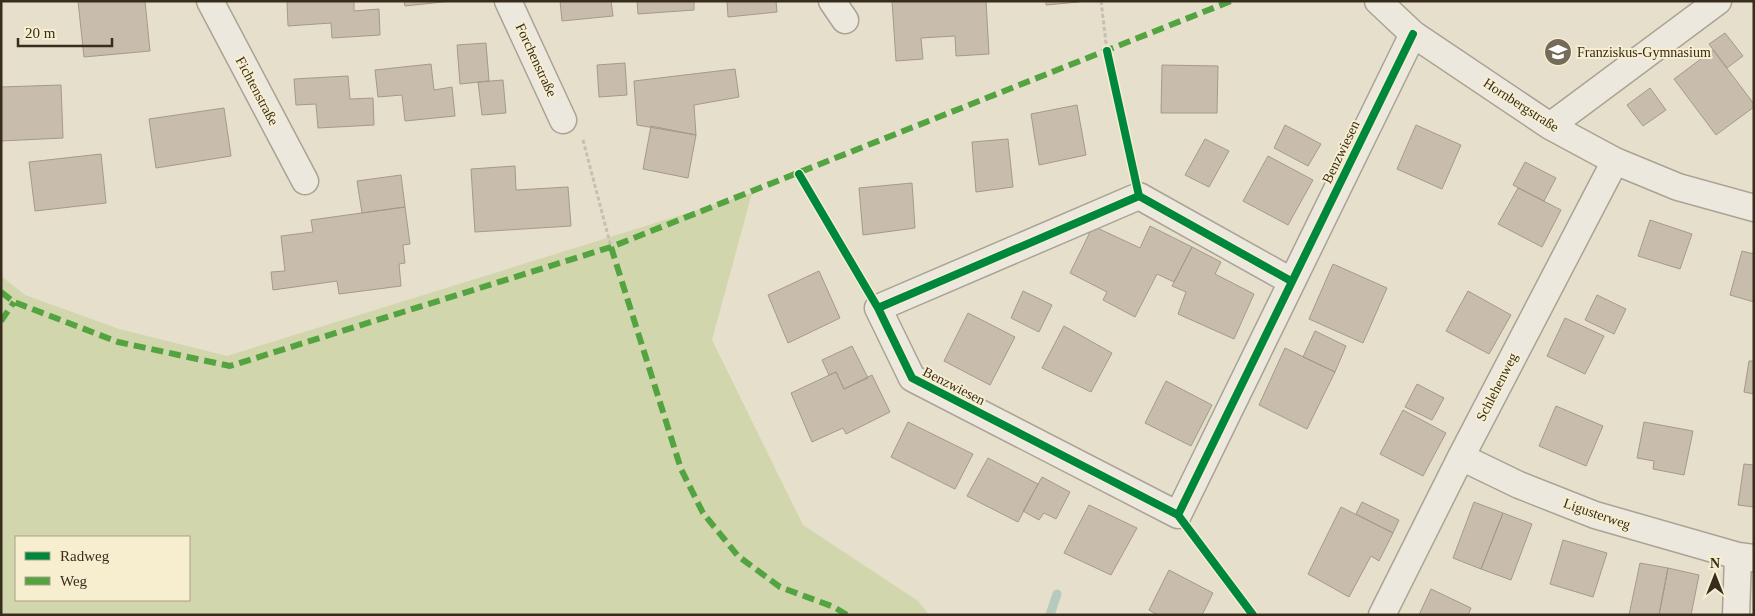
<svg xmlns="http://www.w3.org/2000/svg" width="1755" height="616" font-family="'Times New Roman',serif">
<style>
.green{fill:#d2d6ac;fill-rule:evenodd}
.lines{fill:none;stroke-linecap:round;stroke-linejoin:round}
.stream{stroke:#b7cac0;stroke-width:9}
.building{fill:#c8bdac;stroke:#a59a8a}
.street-casing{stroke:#aaa394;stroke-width:29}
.path{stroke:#c5c0b3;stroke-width:3;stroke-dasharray:4 2.5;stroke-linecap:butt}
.street{stroke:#ece8dd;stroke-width:26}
.quiet{stroke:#53a441;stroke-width:6;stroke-dasharray:12 6;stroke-linecap:butt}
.cycleway-casing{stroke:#f7eed0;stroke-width:11}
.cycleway{stroke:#00873e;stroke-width:8}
.labels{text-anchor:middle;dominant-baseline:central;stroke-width:4;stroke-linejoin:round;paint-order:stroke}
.poi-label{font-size:14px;fill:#382c1c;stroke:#f7eed0;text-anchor:start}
.street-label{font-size:14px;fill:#382c1c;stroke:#f7eed0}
</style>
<rect width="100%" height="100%" fill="#e5dfcb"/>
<path class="green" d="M752,193L712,340L803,525L918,601L929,615H1V276L25,295L119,329L227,356ZM16,537H189V600H16Z"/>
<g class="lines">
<path class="stream" d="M1050,615L1057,594"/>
</g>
<path class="building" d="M78,1H145L150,51L84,57Z
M287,1H354V11L379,9L380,35L332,38L331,23L288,26Z
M404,1H452L405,6Z
M560,1H611L613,16L562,21Z
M637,1H694V10L638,14Z
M727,1H776L777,12L728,17Z
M892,1H986L989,54L956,56L955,36L921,38L923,59L896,61Z
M1046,1H1079V2L1046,5Z
M1725,33L1743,56L1727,68L1709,44Z
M486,43L489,81L460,84L457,45Z
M1713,50L1754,104V107L1716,135L1674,79Z
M625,63L627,95L599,97L597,65Z
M431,64L434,90L452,87L455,116L405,121L402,95L378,97L375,70Z
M1162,65L1218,66L1217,113H1161Z
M735,69L739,97L694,105L696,135L637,125L634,81Z
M348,76L350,99L373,98L374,125L318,128L316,104L296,105L294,79Z
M503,80L506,113L482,115L478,82Z
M61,85L63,138L1,141V87Z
M1650,88L1666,110L1643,126L1627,105Z
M1077,105L1086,155L1039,165L1031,114Z
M224,108L231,156L156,168L149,119Z
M1285,125L1321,144L1308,166L1274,148Z
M1416,125L1461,145L1442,189L1397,169Z
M651,126L696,135L688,178L643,169Z
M1008,139L1013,187L976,192L972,142Z
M1205,139L1229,151L1209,187L1185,175Z
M101,154L106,203L35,211L29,162Z
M1268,156L1313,180L1288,225L1243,201Z
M1525,162L1556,178L1544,201L1513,185Z
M515,166L516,190L568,187L571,226L475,232L471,169Z
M401,175L405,207L362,213L357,181Z
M912,183L915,228L863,235L859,188Z
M1518,188L1561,210L1542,247L1498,224Z
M405,207L410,244L403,245L405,263L399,264L401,286L339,294L337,281L273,290L271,272L285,271L281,236L313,232L311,220Z
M1650,220L1692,234L1680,269L1638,256Z
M1093,226L1140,248L1150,226L1192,247L1174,282L1157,274L1135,317L1103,300L1107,292L1070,273Z
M1192,247L1221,262L1215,274L1254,294L1234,339L1178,314L1186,292L1172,286Z
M1742,251L1754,254V302L1730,295Z
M1333,264L1387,288L1363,343L1309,319Z
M819,271L840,318L788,343L768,295Z
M1023,291L1052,305L1039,332L1011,318Z
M1468,291L1511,315L1489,354L1446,331Z
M1597,295L1626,309L1614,334L1585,320Z
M968,313L1015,337L990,385L944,361Z
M1565,318L1604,336L1585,374L1547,356Z
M1064,326L1112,353L1091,392L1042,368Z
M1315,331L1346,346L1335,372L1303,357Z
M852,346L868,378L844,389L836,372L829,375L822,360Z
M1285,348L1335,372L1307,429L1259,405Z
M1749,361H1754V394L1744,392Z
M836,372L844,389L872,375L890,412L846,434L843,428L812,442L791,393Z
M1166,381L1212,405L1191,446L1145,423Z
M1417,384L1444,398L1432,420L1405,407Z
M1556,406L1603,426L1586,466L1539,446Z
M1403,410L1446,433L1423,476L1380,454Z
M908,422L973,454L955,489L891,457Z
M1644,422L1693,431L1684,475L1653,469L1654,461L1637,458Z
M988,458L1038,484L1018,522L967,496Z
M1744,464L1754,465V507L1738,505Z
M1042,477L1070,492L1056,519L1044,513L1039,520L1023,511Z
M1362,502L1399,520L1393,533L1356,514Z
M1474,502L1503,513L1481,569L1453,558Z
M1089,505L1137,528L1111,575L1064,553Z
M1341,507L1393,533L1379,561L1371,556L1349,597L1308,574Z
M1503,513L1532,524L1511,580L1481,569Z
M1563,540L1607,553L1593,597L1550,584Z
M1640,563L1668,568L1659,615H1629Z
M1668,568L1699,575L1691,615H1659Z
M1169,570L1213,593L1202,615H1158L1149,610Z
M1431,589L1471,608L1468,615H1419Z"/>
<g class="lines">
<g class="street-casing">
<path id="street" d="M210,1L305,181
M508,1L563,120
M832,1L845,20
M1378,1L1413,34L1550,126L1615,161L1678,187L1754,208
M1550,126L1718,1
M1291,281L1139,196L878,308L912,378L1178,515L1413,34
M1461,457L1519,485L1595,515L1738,556L1754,558
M1382,615L1461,457L1615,161
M1736,615L1738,556"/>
</g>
<path class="path" d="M1101,1L1107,51
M583,140L611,247"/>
<use href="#street" class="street"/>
<path class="quiet" d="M611,247L681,469L703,513L738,556L780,587L834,607L847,615
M1,292L14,302L118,342L230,366L611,247L1231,1
M1,321L14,302"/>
<g class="cycleway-casing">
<path id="cycleway" d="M1107,51L1139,196
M799,174L878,308
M1291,281L1139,196L878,308L912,378L1178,515L1413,34
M1178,515L1253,615"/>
</g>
<use href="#cycleway" class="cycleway"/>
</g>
<defs>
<g id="school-disc" transform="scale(1.4375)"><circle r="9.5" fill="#756b59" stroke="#f7eed0"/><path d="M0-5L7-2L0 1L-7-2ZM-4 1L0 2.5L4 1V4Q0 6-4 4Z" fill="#fff"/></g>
</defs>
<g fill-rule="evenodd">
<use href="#school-disc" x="1558" y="52"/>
</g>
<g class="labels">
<g class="poi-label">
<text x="1577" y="52">Franziskus-Gymnasium</text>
</g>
<g class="street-label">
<text transform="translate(536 60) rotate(65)">Forchenstraße</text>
<text transform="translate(257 91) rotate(62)">Fichtenstraße</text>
<text transform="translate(1521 105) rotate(33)">Hornbergstraße</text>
<text transform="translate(1341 152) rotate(-64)">Benzwiesen</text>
<text transform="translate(954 386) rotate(27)">Benzwiesen</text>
<text transform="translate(1497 387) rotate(-63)">Schlehenweg</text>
<text transform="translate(1597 514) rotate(19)">Ligusterweg</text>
</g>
</g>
<rect width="1755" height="616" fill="none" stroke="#382c1c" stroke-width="5"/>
<rect x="15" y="536" width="175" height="65" fill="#f7eed0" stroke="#aba088"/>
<rect x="25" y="552" width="25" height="8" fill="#00873e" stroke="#aba088"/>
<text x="60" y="561" font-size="15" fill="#382c1c">Radweg</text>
<rect x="25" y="577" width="25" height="8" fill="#53a441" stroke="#aba088"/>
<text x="60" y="586" font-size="15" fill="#382c1c">Weg</text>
<g transform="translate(1715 576)" stroke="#f7eed0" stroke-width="4" paint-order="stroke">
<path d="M0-4L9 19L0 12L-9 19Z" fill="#382c1c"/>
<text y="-8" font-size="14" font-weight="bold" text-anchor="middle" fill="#382c1c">N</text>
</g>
<path d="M18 38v8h94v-8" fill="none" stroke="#382c1c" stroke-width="2.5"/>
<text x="25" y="38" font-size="15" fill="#382c1c" stroke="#f7eed0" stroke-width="4" paint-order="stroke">20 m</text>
</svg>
